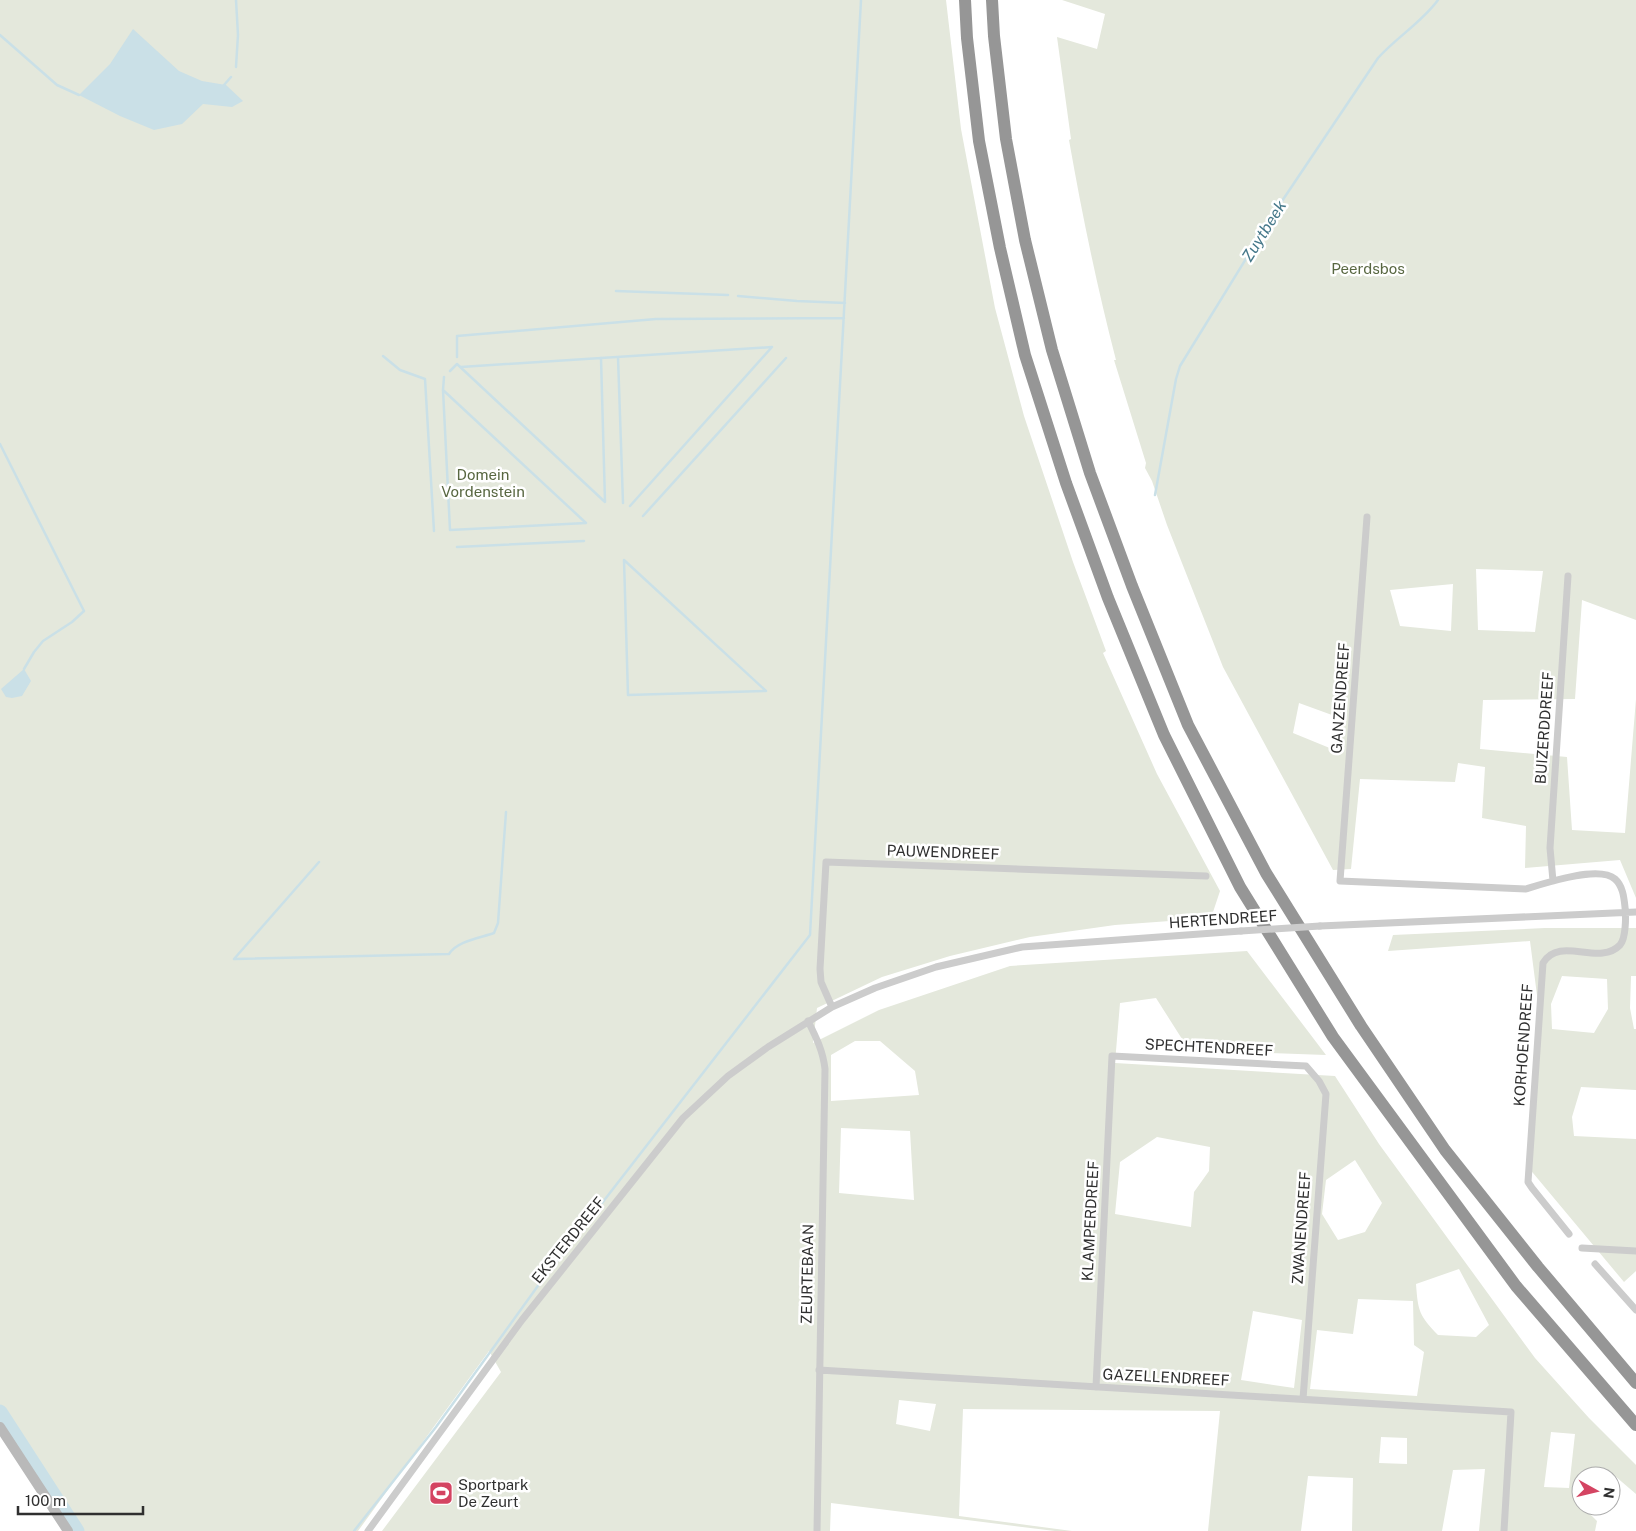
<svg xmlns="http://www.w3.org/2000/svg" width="1636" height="1531" font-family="'Public Sans',sans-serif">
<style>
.green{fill:#e4e8dc;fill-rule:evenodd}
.water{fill:#cae0e7}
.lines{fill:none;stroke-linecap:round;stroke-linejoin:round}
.stream{stroke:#cae0e7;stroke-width:2.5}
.river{stroke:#cae0e7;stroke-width:15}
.street{stroke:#ccc;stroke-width:7}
.secondary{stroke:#b9b9b9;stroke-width:10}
.highway{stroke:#969696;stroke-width:12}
.street-bridge{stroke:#ccc;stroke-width:7}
.labels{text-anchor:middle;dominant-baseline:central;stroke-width:5;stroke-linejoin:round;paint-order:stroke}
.park-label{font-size:15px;fill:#586741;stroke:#fff}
.street-label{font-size:15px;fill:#2f2f2f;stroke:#fff}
.poi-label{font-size:15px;fill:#2f2f2f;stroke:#fff;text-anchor:start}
.water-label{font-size:16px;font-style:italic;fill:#45788a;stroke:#fff}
</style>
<rect width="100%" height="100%" fill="#fff"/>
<path class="green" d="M0,0H946L961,129L995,308L1024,416L1073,562L1106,651L1103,653L1157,774L1220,891L1211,918L1115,925L1030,937L950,956L882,977L817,1008L813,1043L879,1010L1010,966L1247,951L1326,1055L1189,1050L1156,998L1120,1003L1115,1063L1335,1076L1379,1144L1535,1358L1589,1418L1636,1465V1494L1608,1470L1603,1476H1581V1506H1584V1508L1597,1521L1595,1531H1479L1485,1469L1453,1470L1442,1531H1352L1353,1478L1308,1476L1301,1531H1208L1220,1411L963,1409L959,1516L1072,1531H1055L831,1503L830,1531H382L501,1372L489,1351L358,1531H80L0,1410ZM855,1041H880L915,1071L919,1095L831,1101V1055ZM841,1128L910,1131L914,1200L839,1193ZM1157,1137L1210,1147L1209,1171L1194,1192L1191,1227L1115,1214L1120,1162ZM1355,1160L1382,1203L1365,1232L1338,1240L1322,1214L1326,1180ZM1459,1269L1489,1325L1476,1337L1438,1335C1419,1315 1418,1311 1416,1284ZM1358,1299L1413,1301L1414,1345L1424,1352L1417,1396L1310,1389L1317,1330L1353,1334ZM1253,1311L1302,1320L1294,1388L1241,1380ZM899,1400L936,1404L930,1431L896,1424ZM1551,1432L1575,1434L1569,1488L1544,1487ZM1381,1437L1407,1438V1464L1379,1463Z
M1062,0H1636V620L1582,600L1575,699L1483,700L1480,749L1567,757L1572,830L1625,833L1636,699V898L1620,860L1525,868L1526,826L1482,818L1485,767L1458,763L1455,782L1360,779L1351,869L1333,870L1223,667L1167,525L1152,481L1145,468L1146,463L1114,360H1116C1097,287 1082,214 1069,140L1071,139L1057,37L1097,49L1105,14ZM1476,569L1543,571L1535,632L1478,630ZM1453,584L1451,631L1400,626L1390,590ZM1299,703L1343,719L1337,751L1293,733Z
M1545,928H1636V976H1631L1630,1008L1634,1029H1636V1090L1581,1087L1572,1117L1574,1136L1636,1139V1271L1624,1282L1528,1167L1538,1003L1530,941L1388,951L1393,935ZM1562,976L1607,979L1608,1009L1594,1033L1552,1029L1551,1004Z"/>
<path class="water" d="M133,29L179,71L202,81L226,85L243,101L232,107L203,104L182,124L154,130L120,116L79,95L110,64Z
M24,669L31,681L22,696L12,698L6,697L1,689Z"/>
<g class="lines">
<path class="stream" d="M0,35L57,85L79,95
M236,67L238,35L236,0
M224,85L231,77
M616,291L728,295
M738,296L797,301L845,303
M383,356L400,370L425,379L434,531
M457,357V336L656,319L844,318
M618,357L623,503
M461,367L772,347
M450,371L457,364L605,502L601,358
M443,390L586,523L450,530L443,390L444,377
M0,444L84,611L72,622L43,641L34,652L24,669
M1155,495L1176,379L1180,366L1276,210L1378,58C1397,37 1422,22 1438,0
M630,506L772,347
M643,516L786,358
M457,547L584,541
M624,560L766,691L628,695Z
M319,862L234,959L449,954C457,941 480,938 494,933L498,923L506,812
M354,1531L436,1427L540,1283L810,935L861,0"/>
<path class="river" d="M0,1412L77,1531"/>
<path class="street" d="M1367,517L1340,881L1526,889C1545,883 1599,865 1615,879C1623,886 1624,898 1625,907C1626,917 1626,938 1620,945C1599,967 1560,935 1543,963L1528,1182L1532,1188L1569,1234
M1553,881L1550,848L1568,576
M1320,926L1636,912
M832,1007L821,982L820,969L826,862L1206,876
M808,1021C816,1037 823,1051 825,1069L817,1531
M1582,1248L1636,1251
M1595,1264L1636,1310
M819,1370L1511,1412L1504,1531
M1096,1387L1112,1056L1306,1066L1319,1081L1326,1094L1303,1399
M368,1531L522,1320L683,1118L728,1076L768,1047L832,1007L875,988L936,967L1022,947L1241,931"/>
<path class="secondary" d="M0,1427L68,1531"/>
<path class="highway" d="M965,0L967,38L979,141L1000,248L1025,355L1066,483L1108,598L1164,735L1240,887L1333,1037L1516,1286L1636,1425
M992,0L994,36L1006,139L1025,240L1052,350L1090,473L1132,586L1188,725L1266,873L1361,1026L1445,1150L1538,1267L1636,1383"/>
<path class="street-bridge" d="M1241,931L1320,926"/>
</g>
<defs>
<g id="stadium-square" transform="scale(1.25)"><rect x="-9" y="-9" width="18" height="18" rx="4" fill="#d44462" stroke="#fff"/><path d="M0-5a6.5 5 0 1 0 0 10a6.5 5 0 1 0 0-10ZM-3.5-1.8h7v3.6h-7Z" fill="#fff"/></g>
</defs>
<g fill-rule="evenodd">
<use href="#stadium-square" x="441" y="1493"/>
</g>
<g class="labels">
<g class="park-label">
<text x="1368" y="268">Peerdsbos</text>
<text x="483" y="474">Domein<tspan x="483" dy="17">Vordenstein</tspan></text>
</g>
<g class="street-label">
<text transform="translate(1340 698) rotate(-86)">GANZENDREEF</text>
<text transform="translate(1544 728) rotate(-86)">BUIZERDDREEF</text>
<text transform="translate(943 852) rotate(2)">PAUWENDREEF</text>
<text transform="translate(1223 919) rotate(-4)">HERTENDREEF</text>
<text transform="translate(1523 1045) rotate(-86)">KORHOENDREEF</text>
<text transform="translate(1209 1047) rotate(3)">SPECHTENDREEF</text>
<text transform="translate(1090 1221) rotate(-87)">KLAMPERDREEF</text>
<text transform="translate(1301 1228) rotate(-86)">ZWANENDREEF</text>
<text transform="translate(568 1240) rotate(-51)">EKSTERDREEF</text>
<text transform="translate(807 1274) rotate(-89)">ZEURTEBAAN</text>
<text transform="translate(1166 1377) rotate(3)">GAZELLENDREEF</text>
</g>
<g class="poi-label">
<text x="458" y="1484">Sportpark<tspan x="458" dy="17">De Zeurt</tspan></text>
</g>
<g class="water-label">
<text transform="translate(1264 231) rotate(-58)">Zuytbeek</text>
</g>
</g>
<g transform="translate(1596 1491) rotate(98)"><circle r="24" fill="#ffffff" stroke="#acacac"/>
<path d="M0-4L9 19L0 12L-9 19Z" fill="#d44462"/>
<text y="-8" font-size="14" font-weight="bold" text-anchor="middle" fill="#2f2f2f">N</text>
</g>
<path d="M18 1506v8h125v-8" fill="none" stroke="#2f2f2f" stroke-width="2.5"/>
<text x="25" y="1506" font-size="15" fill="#2f2f2f" stroke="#ffffff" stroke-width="4" paint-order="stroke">100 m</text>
</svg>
